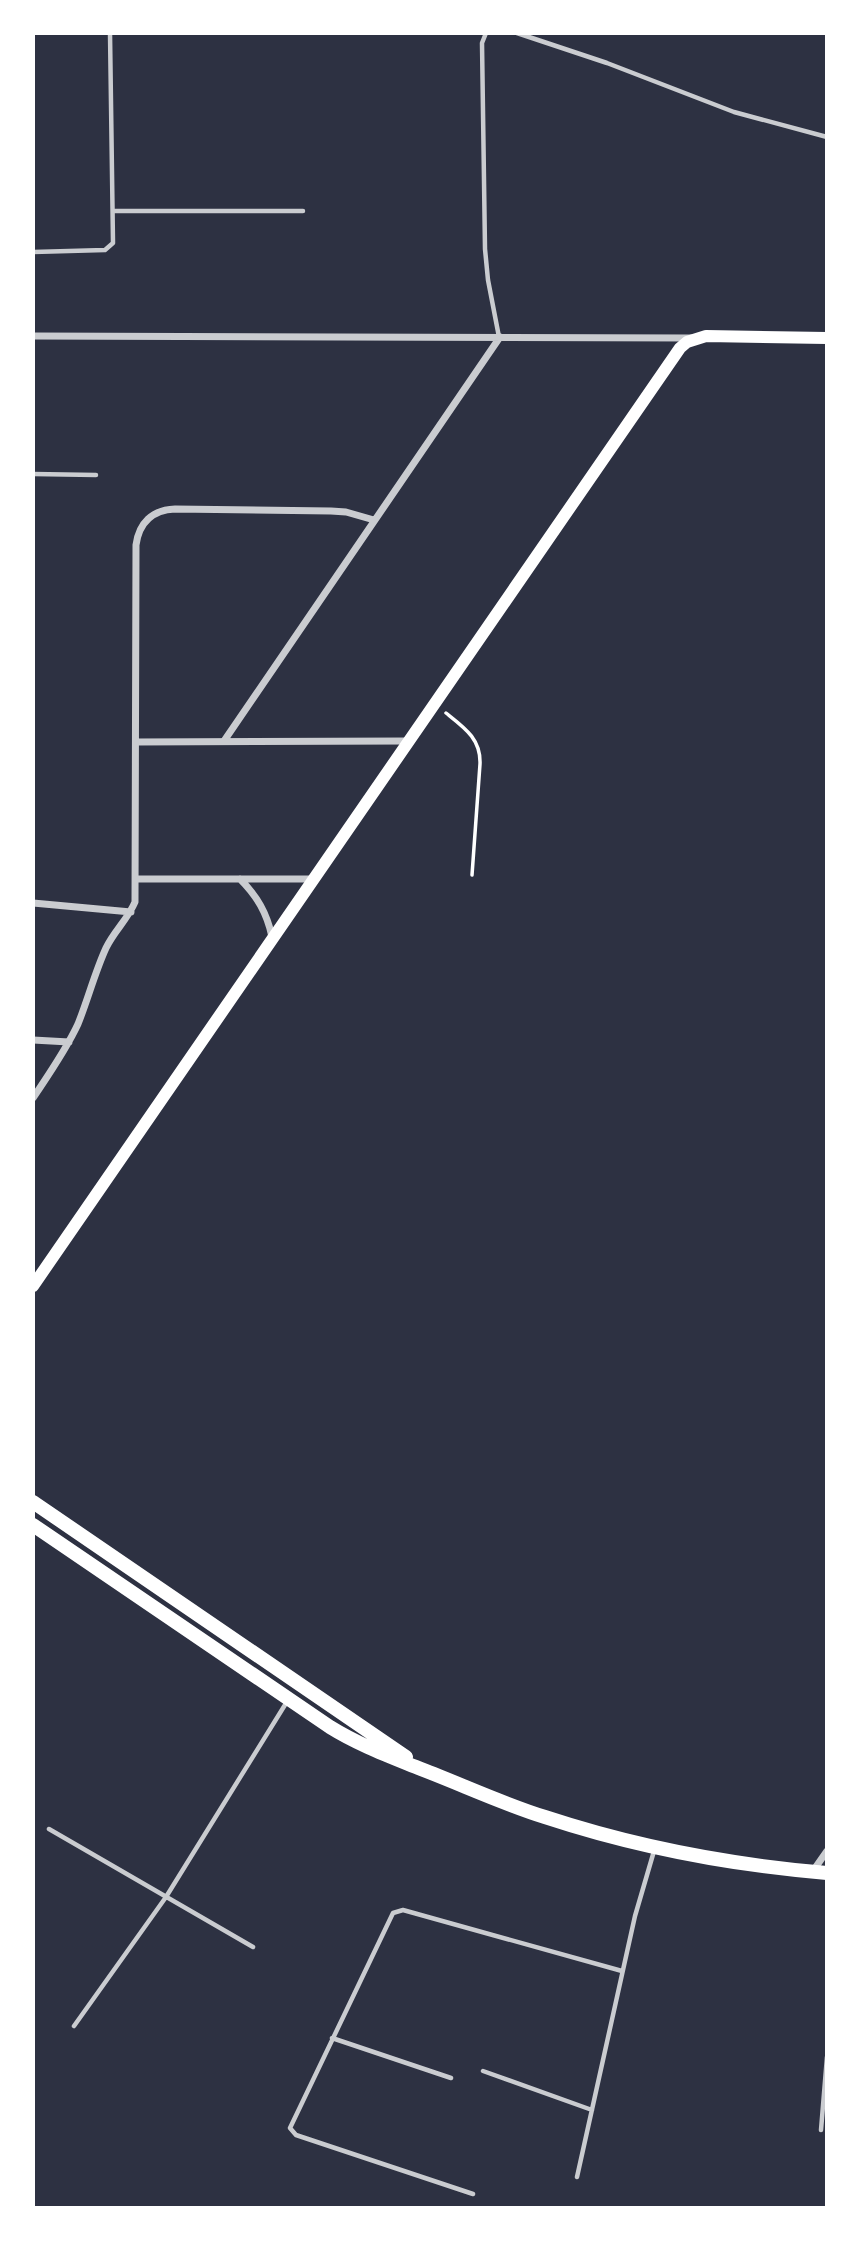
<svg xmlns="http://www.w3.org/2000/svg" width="860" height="2241" font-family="'IBM Plex Sans',sans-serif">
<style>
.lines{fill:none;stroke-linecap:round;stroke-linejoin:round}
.path{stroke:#fff;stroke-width:3.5}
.service{stroke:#caccd0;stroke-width:4.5}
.minor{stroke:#caccd0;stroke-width:7}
.secondary{stroke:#fff;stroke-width:12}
.primary{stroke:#fff;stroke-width:14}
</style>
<rect width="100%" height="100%" fill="#2d3142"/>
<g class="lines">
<path class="path" d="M446,713C465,728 481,739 480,764L472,875"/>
<path class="service" d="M486,33L482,43L485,249L488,280L499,337
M517,33L607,63L734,112L827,137
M113,211H303
M33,252L105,250L113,243L110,33
M33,474L96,475
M49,1829L253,1947
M74,2026L166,1897L288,1700
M332,2038L451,2078
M483,2071L592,2110
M821,2130L827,2057
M577,2177L635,1916L654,1851
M473,2194L296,2135L290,2128L393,1913L403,1910L622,1971"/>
<path class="minor" d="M33,336L692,338
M224,741L500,337
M136,742L408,741
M136,879H314
M240,879C257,896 267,913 272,937
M33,903L131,912
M33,1040L69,1042
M33,1098C49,1074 66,1050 78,1024C88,999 95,972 106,948C114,931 128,919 135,902L136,545C139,523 152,510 175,509L331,511L346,512L374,520
M813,1871L827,1851"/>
<path class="secondary" d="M33,1286L680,348L687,342L706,336L827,338"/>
<path class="primary" d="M33,1502L406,1757
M33,1525L330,1727C359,1745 389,1756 421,1769C463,1785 503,1804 545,1817C636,1847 732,1865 827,1873"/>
</g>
<rect width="860" height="2241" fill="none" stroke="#ffffff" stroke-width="70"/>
</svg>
